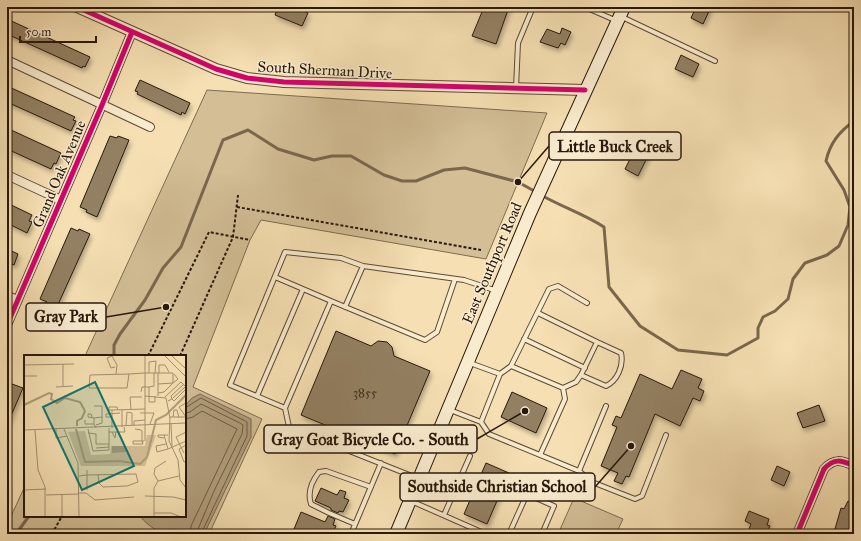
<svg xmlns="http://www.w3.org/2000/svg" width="861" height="541" font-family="'IM FELL Great Primer',serif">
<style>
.green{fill:#d3be96;stroke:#7e6b50}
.water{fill:#b09c7a;stroke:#7a674e}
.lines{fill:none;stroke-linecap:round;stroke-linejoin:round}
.shore{stroke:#6c5a42;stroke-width:1}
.stream{stroke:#7a674e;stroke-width:3}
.building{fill:#938062;stroke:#28180b;filter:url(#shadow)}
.service-casing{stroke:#5c4a35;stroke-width:6}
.minor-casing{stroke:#5c4a35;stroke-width:10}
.tertiary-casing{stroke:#5c4a35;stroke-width:12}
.secondary-casing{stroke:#28180b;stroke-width:14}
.path{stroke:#28180b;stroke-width:2;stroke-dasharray:3 2;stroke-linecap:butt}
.service{stroke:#f9ebce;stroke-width:4}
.minor{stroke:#f9ebce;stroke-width:8}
.tertiary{stroke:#f9ebce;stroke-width:10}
.secondary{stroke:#f9ebce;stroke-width:12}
.cycleway-casing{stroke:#f9ebce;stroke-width:8}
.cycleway{stroke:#d6006c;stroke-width:5}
.labels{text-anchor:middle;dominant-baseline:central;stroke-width:3;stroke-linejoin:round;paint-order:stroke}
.number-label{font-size:13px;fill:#433221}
.street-label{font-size:15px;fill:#28180b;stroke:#f9ebce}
.inset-river{fill:none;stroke:#b09c7a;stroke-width:2}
.inset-road{fill:none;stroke:#a49070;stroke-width:1}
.view{fill:#0f766e;fill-opacity:0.15;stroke:#0f766e;stroke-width:2}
.inset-edge{fill:none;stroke:#28180b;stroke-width:2}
.leader{fill:none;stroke:#28180b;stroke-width:1.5}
.callout-dot{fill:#28180b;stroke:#f9ebce;stroke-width:1.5}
.callout{fill:#f9ebce;stroke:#28180b;stroke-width:1.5}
.callout-label{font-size:16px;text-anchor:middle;font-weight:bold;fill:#28180b}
</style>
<defs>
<filter id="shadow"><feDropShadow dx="2" dy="3.5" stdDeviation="2" flood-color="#0004"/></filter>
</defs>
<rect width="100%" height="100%" fill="#f6e0b3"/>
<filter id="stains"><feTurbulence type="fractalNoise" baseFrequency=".005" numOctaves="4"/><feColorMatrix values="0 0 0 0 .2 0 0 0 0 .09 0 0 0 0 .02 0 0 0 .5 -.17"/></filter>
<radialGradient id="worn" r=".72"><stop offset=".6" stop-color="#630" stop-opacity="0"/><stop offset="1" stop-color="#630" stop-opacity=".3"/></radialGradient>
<path class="green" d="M207,90L547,113L486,259L261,220L250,240L193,387L262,419L209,534H7V525L25,486V516H185V356H85Z
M574,498L623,519L616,534H558Z"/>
<path class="water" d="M200,394L251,419V437L204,534C178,534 158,539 140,516H185V406L192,398Z"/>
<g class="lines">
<path class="shore" d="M185,408L201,398L247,422V436L201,534
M185,413L190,412L201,404L240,423L243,425L242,434L214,491L196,534
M185,419L193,417L202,411L237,429L191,526L190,534"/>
<path class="stream" d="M541,195C562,207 584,214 604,227L609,287L640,326L678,350L727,355L758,338V328L763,317L775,311L788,299L793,279L805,263L827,255L839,246L848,225L850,207L844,190L826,161C830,143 839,132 854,121
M114,356V345L120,334L145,300L163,268L181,247L223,140L248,130L278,149L314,160L332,156H351L384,175L402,181H416L444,170L465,168L518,182L536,192
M16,534L29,516"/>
</g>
<path class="building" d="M278,7H295L308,13L302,26L275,15Z
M484,7H509L496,44L472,36Z
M696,7H711L703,24L691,18Z
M7,19L90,57L85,67L83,66L82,68L7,34Z
M562,28L571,32L565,45L561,43L558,48L540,42L547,29L560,34Z
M681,55L699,64L693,77L675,69Z
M140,80L190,103L185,114L182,112L181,115L137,94L138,92L135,91Z
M7,86L75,117L73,120L76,121L71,131L7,102Z
M11,130L61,153L56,164L54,163L51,169L7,149V139Z
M642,135L655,142L638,176L625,169Z
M110,136L117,138L118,136L129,140L97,217L86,212L87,210L80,207Z
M7,203L32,215L29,221L32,222L27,233L7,223Z
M71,228L78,231L79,229L90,234L56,309L46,305L47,302L40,299Z
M7,249L18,254L14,265L7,262Z
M336,331L371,346L378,341L387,342L392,347L394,356L430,371L395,454L301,415Z
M681,370L702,379L698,388L704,391L700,401L693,398L680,426L655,414L629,477L626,476L622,484L614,481L618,473L601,466L617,427L612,425L616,416L621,418L640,374L672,389Z
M12,384L23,388L7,425V385L11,386Z
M512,392L547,408L536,433L501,417Z
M819,405L825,421L803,428L797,413Z
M486,463L509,473L487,524L464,514Z
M777,466L790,472L784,486L771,480Z
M321,488L337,495L340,490L346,492L344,498L349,500L343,512L339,511L338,513L331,510V508L315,501Z
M848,501L854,504V525L850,534L835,529L841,508L844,509Z
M749,511L769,519L767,525L770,526L766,534H747L751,524L745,521Z
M301,512L325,522L328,516L335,519L333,525L336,526L332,534H292Z"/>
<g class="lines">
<g class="service-casing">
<path id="service" d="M585,7L617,21
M622,17L715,61
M516,88L518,43L533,7
M275,277L331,301
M345,307L363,266
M538,313L597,342
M524,339L585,368
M470,363L500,374L511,366L549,289L558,286L587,303
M511,366L563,388L565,399L540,455
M500,374L481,422L489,434L579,471L592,482L635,499L642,496L666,435
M563,388L576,382L581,375L597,342L621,353C624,366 617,381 606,386L581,375
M257,396L303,289
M285,408L331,301L425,340L437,332L455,279
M450,410L481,422
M579,471L606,406
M417,478L289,427L285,408L230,385L285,252L341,258L363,266L464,280L497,291
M411,501L486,534
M444,515L470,456
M355,524L329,513L311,504C307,492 312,481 319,472L326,471L371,487
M351,534L381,463
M447,534H452
M509,534L527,494L554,506L542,534"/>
</g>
<g class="minor-casing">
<path id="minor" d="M7,60L150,127
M7,175L61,200
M7,296L18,300
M7,325L102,105L132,32
M797,534L824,469C834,458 841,460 854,466"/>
</g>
<g class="tertiary-casing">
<path id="tertiary" d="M77,7L216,69L247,78L284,82L585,90"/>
</g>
<g class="secondary-casing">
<path id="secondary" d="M396,534L530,213L624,7"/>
</g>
<path class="path" d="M237,207L481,250
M148,356L209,232L250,240
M180,356L233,237L238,195
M52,534L62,516"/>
<use href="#service" class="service"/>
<use href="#minor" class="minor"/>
<use href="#tertiary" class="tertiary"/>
<use href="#secondary" class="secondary"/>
<g class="cycleway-casing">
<path id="cycleway" d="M77,7L216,69L247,78L284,82L585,90
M7,325L102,105L132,32
M797,534L824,469C834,458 841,460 854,466"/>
</g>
<use href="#cycleway" class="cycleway"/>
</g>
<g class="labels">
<g class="number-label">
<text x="365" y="393">3855</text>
</g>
<g class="street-label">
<text transform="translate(325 70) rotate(3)">South Sherman Drive</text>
<text transform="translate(59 174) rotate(-67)">Grand Oak Avenue</text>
<text transform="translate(492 263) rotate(-67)">East Southport Road</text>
</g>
</g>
<g transform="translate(24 355)">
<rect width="162" height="162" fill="#f6e0b3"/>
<path d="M61,76L67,100H70L86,99L87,91H121L123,80H132L121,111H57L44,77Z" fill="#d3be96"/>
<path d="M88,91H102V97L88,98Z" fill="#b09c7a"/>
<path class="inset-river" d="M0,50L25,38L28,39L27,44L33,48L41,43L56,47L61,56L58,63L53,66V71M52,74L61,107L95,106L116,109L123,102L132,65L142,60L162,40"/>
<path class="inset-road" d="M140,0L162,22M147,0L162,14M39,9V31M0,10L50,9M91,12L87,13L83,3L88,1L93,10L92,19M125,18V7L132,6L131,18M135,18V10H141L145,17M105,19L103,33H65L66,20H67L105,19L121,18H134M0,21H13M134,29L149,28L154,24L150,19M32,32L49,31M125,32L130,31V18M117,37L118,32H125V47H131V41M134,38L140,37L149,28V18H134V41M121,41L142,43L146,63M141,42L157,27L162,32M149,43L161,32M148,44L147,41L160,29M144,46L148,44L150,46L162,34M70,51H78V68L72,70M88,55H85V52H93L94,55M98,55V72M107,55L106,42H118M116,58H130L126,69M68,62L67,59H64V62L70,63M87,62H82V59L96,58M146,62L145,86L154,105L156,125L162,133M146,62H162L155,52L162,48M149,62L150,55H153L155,63M61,65V69H70L72,73M147,68L148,91M70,69V63L78,62M110,70V66L121,65M102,71L103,57L108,58V70M88,73V55L121,54M32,74V83L43,81M40,74L54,108L55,162M64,74L69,96L85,95V73M111,74L117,75L118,76V86L119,89H109V86H120M0,75L162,68M11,75L14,115L21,132V162M85,77H101L100,72M88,77L91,83L92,77M64,78L72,79V89H85M144,80H140L144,94L162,86M140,83L134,82V80H140M121,86V0M142,89L132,91L133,97L144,94M162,90L155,94L160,107L162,106M72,93L85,92M160,98L152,82L162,77M63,115V135M55,121L63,120L112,119L114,127L103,131L79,132L75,128L74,120M134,126L130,119L131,113L142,106M134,126L155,121M0,135L22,134M55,138H62L71,145L110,142M22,140L55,139M38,140V162M121,141L149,142L162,145M130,158H147L157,162M80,162H101M130,162V133L134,126"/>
<path class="view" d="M71,27L110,111L58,135L19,52Z"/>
<rect width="162" height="162" class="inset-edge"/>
</g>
<path class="leader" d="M518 182L549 146M166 307L106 317M525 411L477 439M631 446L595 487"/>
<g class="callout-dot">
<circle cx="518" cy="182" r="4"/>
<circle cx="166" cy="307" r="4"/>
<circle cx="525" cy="411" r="4"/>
<circle cx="631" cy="446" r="4"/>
</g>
<g class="callout">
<rect x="549" y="132" width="132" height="28" rx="4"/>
<rect x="26" y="303" width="80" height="28" rx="4"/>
<rect x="264" y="425" width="213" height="28" rx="4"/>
<rect x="400" y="473" width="195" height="28" rx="4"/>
</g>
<g class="callout-label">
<text x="615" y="152">Little Buck Creek</text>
<text x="66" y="322">Gray Park</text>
<text x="370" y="445">Gray Goat Bicycle Co. - South</text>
<text x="497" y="492">Southside Christian School</text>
</g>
<rect width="861" height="541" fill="none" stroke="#f6e0b3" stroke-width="24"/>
<rect x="8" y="8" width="845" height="525" fill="none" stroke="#28180b" stroke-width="2"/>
<rect x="12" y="12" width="837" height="517" fill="none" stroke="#28180b"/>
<path d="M20 36v6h76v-6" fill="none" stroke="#28180b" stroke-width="2"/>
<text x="26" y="36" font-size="12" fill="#28180b" stroke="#f9ebce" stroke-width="3" paint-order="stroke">50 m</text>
<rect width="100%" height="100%" filter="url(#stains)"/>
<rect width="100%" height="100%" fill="url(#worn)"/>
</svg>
